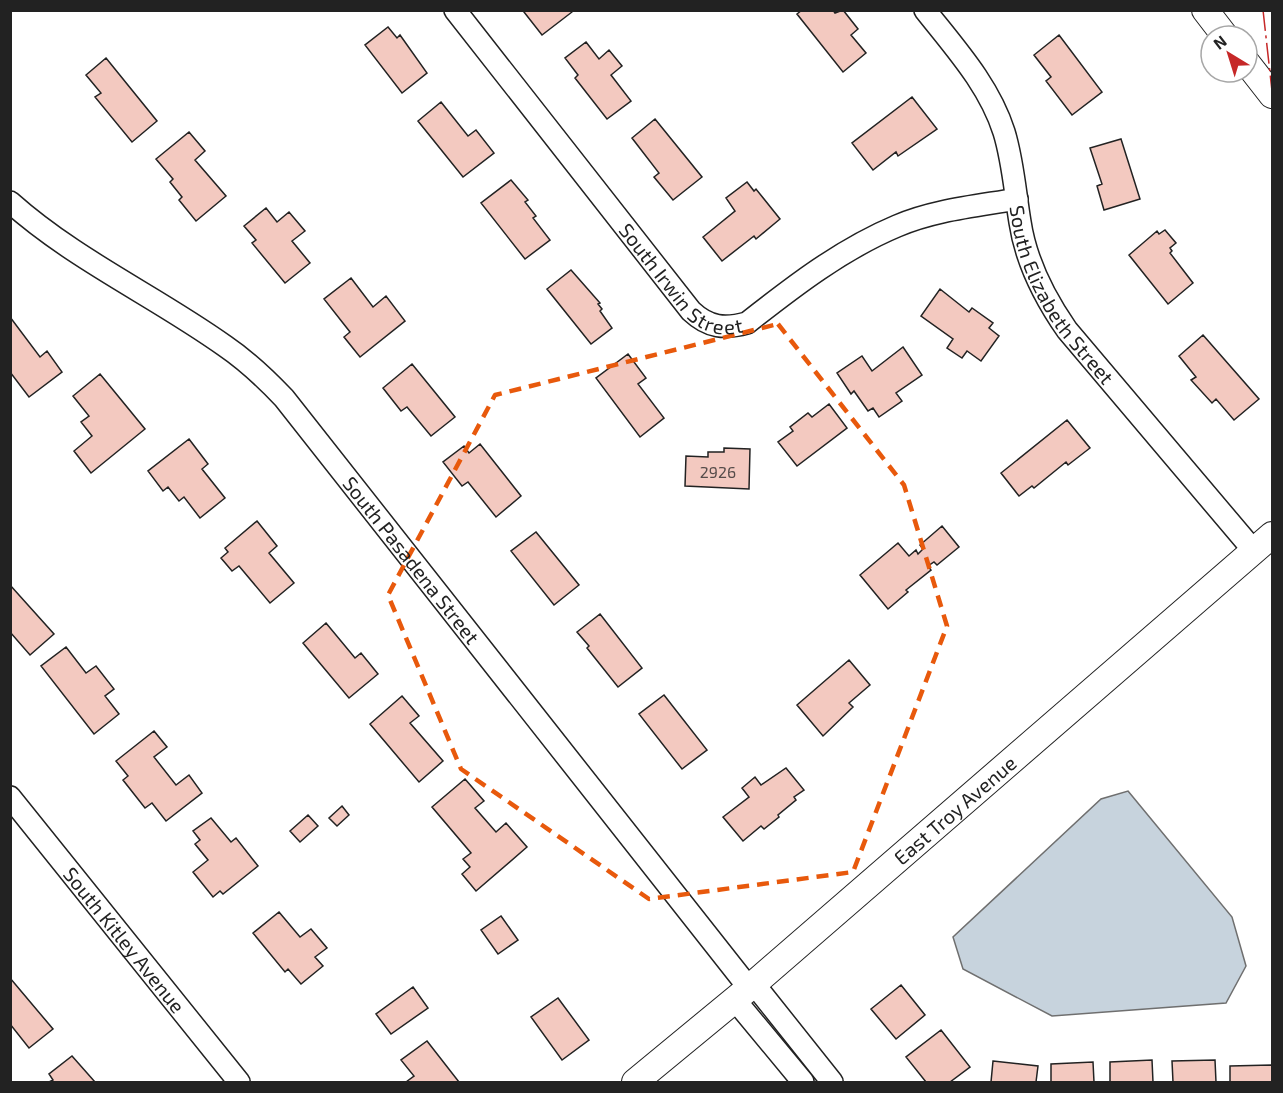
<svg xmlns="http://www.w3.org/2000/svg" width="1283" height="1093" font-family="'Exo 2',sans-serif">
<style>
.water{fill:#c7d3dd;stroke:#6f6f6f;stroke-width:1.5}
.building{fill:#f3c9c0;stroke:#222;stroke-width:1.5}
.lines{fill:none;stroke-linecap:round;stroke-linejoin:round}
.minor-casing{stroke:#222;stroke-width:24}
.tertiary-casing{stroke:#222;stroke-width:28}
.minor{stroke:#fff;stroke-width:21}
.tertiary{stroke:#fff;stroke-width:26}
.power{stroke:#c62828;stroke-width:1.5;stroke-dasharray:21 4.5 3 4.5;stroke-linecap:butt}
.marked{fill:none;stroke:#e8590c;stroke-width:4.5;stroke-dasharray:12 8;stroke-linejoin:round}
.labels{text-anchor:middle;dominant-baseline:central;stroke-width:4.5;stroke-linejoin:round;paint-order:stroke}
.number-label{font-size:16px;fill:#564c4a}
.street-label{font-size:20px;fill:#222;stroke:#fff}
</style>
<rect width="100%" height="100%" fill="#fff"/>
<path class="water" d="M1128,791L1232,917L1246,966L1226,1003L1052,1016L963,969L953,937L1101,799Z"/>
<path class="building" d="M526,10H572V12L542,35L524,12Z
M802,10H833L835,13L843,10L858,29L851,35L866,53L843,72L797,14Z
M388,27L397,38L400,35L427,73L402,93L365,45Z
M1059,35L1102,92L1072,115L1046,81L1051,77L1034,55Z
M586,42L599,59L609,50L622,66L611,75L631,101L607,119L575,78L578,75L565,58Z
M106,58L157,121L132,142L95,97L101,93L86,75Z
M912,97L937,129L898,156L896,152L873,170L852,143Z
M441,102L468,136L476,130L494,153L463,177L418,121Z
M655,119L702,177L673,200L654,177L659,173L632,138Z
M189,132L205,151L195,160L226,196L196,221L179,200L182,197L170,182L173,179L156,159Z
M1121,139L1140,199L1104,210L1097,186L1102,184L1090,148Z
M511,180L528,200L525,202L536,216L533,218L550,240L525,259L481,203Z
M747,182L754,191L756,189L780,219L756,239L754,236L722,261L703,237L735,211L726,198Z
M266,208L277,222L289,212L305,231L292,241L310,263L285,283L252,243L256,240L244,226Z
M1165,230L1176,243L1170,248L1172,251L1170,253L1193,283L1168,304L1129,255L1157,231L1159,234Z
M571,270L600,303L598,304L602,309L600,311L612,328L591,344L547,289Z
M351,278L373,307L386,296L405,321L360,357L344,337L350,332L324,299Z
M940,289L969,312L972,308L993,323L989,328L999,336L981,361L967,351L962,358L947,348L953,339L921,316Z
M10,317L40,357L47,351L62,372L29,397L10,372Z
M1203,335L1259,399L1234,420L1216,399L1212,403L1191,380L1196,377L1179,356Z
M903,347L922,375L896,393L902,401L879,417L873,408L868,411L854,391L851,394L837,373L862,356L872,371Z
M628,354L646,378L638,384L664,418L640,437L596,378Z
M412,364L455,417L431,436L407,407L401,411L383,388Z
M100,374L145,429L91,473L74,451L92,436L81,422L89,416L73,396Z
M829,404L847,428L797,466L778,442L793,431L790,427L808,413L812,417Z
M1067,420L1090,448L1068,465L1066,462L1034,488L1032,486L1019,496L1001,473Z
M189,439L208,464L202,469L225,498L200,518L184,497L179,501L168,487L163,491L148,471Z
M480,444L521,496L496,517L468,482L462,486L443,462L464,446L469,453Z
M724,448L750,449L749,489L685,486L686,456L708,457V452H724Z
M257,521L277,546L269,553L294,583L270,603L239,566L232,571L221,558L228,552L225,548Z
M942,526L959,547L937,565L934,562L928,566L931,570L906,590L908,592L888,609L860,575L898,543L909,556L916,550L918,554L923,549L920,545Z
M536,532L579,585L554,605L511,551Z
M10,585L54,634L30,655L10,632Z
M600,614L642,668L618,687L587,648L589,646L577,632Z
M326,623L355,658L361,653L378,674L349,698L303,643Z
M66,647L86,673L96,666L114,689L105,696L119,714L94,734L41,666Z
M849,660L870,685L849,703L853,707L823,736L797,705Z
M664,695L707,750L682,769L639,714Z
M402,696L419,716L410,723L443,761L419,782L370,724Z
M154,731L167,747L154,757L176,785L189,775L202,793L166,821L152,803L145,808L123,780L128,776L116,761Z
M786,768L804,790L794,797L796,800L778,815L779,817L764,829L761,826L743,841L723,817L749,797L742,788L755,777L761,785Z
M465,779L484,801L475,808L496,832L506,823L527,847L476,891L462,874L470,867L463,859L471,853L432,807Z
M342,806L349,815L337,826L329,818Z
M308,815L318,826L300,842L290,831Z
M211,818L231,842L236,838L258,866L223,894L220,891L213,897L193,872L208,860L195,844L200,840L193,831Z
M279,912L300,937L311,929L327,948L315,957L323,966L301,984L288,969L285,972L253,933Z
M501,916L518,940L498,954L481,930Z
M10,978L53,1029L29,1048L10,1024Z
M901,985L925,1015L896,1039L871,1009Z
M413,987L428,1008L391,1034L376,1014Z
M558,998L589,1040L562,1060L531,1017Z
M941,1030L970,1067L950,1082H926L906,1057Z
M427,1041L459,1082H406L414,1076L401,1060Z
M72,1056L95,1082H49L53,1080L49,1074Z
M1152,1060L1153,1082H1110V1062Z
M1215,1060L1216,1082H1173L1172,1061Z
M993,1061L1038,1066L1036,1082H991Z
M1093,1062L1094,1082H1051V1064Z
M1272,1065V1082H1230V1066Z"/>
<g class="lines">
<g class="minor-casing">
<g id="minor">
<path id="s1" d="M455,10L691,311C709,328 725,329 747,323C794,286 842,249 897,226C934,210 977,206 1017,199"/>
<path id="s2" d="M925,10C955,48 989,85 1004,132C1013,161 1015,192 1020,222C1026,262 1044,297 1067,330L1254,551"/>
<path id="s3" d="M10,202C75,260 155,296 225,346C247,361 266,379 284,398L749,988"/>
<path id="s4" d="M10,797L239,1082"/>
<path d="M754,984L832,1082"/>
<path d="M735,1000L803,1082"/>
</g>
</g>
<g class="tertiary-casing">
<g id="tertiary">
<path d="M1205,10L1225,36"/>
<path d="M1247,63L1272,95"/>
<path id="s5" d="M635,1082L749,988L1272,535"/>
</g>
</g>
<use href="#minor" class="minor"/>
<use href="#tertiary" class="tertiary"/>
<path class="power" d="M1263,10L1272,91"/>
</g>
<path class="marked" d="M778,324L904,485L947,626L853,872L649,899L461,769L388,595L495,395Z"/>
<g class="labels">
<g class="number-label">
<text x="718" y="471">2926</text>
</g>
<g class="street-label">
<text stroke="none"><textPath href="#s1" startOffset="356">South Irwin Street</textPath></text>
<text stroke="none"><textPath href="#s2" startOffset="322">South Elizabeth Street</textPath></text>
<text stroke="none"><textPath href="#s3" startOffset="544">South Pasadena Street</textPath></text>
<text stroke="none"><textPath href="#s5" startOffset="420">East Troy Avenue</textPath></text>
<text stroke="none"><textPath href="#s4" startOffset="183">South Kitley Avenue</textPath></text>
</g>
</g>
<rect width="1283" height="1093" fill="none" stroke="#222222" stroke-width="24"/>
<g transform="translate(1229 54) rotate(322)"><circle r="28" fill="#ffffff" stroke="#a7a7a7" stroke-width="1.5"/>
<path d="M0-4.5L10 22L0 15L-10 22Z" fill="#c62828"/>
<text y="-9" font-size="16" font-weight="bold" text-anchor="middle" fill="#222222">N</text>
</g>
</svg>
